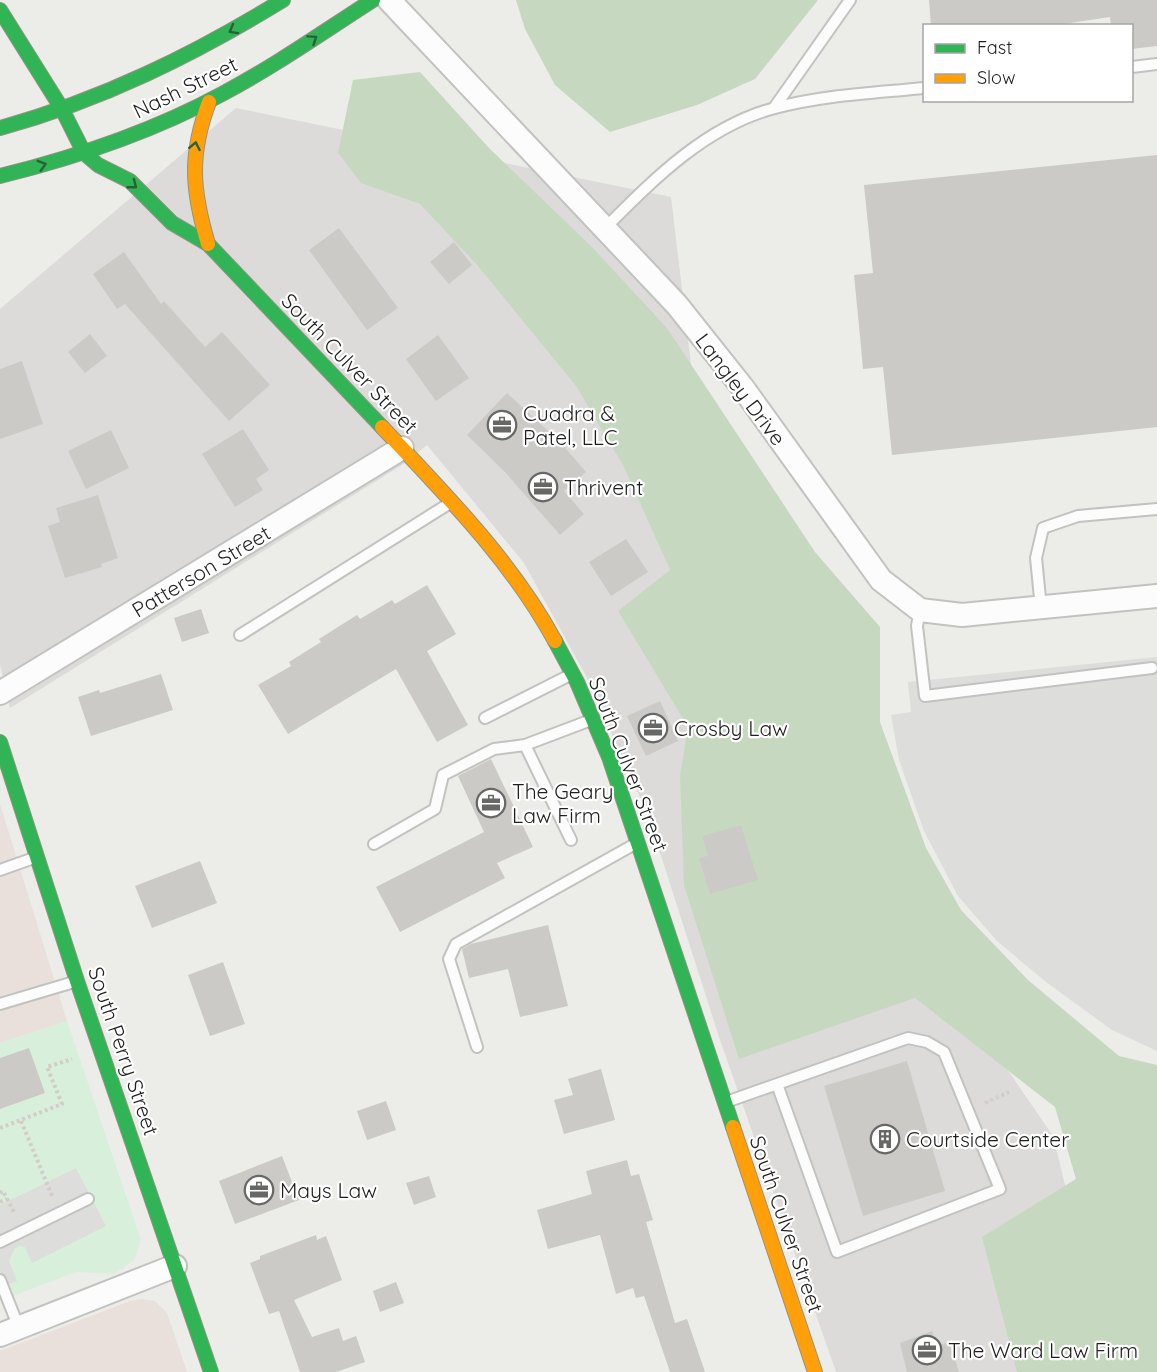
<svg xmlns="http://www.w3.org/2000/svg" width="1157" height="1372" font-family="Quicksand,sans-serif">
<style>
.residential{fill:#dcdbd9}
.commercial{fill:#e9dfdb}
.forest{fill:#c6d9c0}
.park{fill:#d8f0db}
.parking{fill:#dddddb}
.building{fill:#cbcac7}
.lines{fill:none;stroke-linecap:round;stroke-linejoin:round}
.lane-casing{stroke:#c2c2c0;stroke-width:14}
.street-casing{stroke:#c2c2c0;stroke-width:26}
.fast-casing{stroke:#919582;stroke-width:16}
.slow-casing{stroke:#919582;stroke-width:16}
.path{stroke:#d5cbc8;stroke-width:4;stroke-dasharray:3 3;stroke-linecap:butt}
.lane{stroke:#fcfcfc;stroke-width:10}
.street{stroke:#fcfcfc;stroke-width:22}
.fast{stroke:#30b455;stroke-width:14}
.slow{stroke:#ff9f0a;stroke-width:14}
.oneway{stroke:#276237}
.labels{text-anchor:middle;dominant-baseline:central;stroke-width:4.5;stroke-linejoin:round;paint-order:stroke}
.street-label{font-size:21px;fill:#1f1f1f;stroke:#fff}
.poi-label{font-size:21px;fill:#1f1f1f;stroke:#fff;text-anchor:start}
</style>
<rect width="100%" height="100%" fill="#ecece8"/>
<path class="residential" d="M236,108L671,197L726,659L1053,1136L1111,1372H836L719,1037L648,815L586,676L524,563L427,445L402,465L10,708L0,664V309Z"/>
<path class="commercial" d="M0,804L67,1021L0,1043Z
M142,1299L155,1301L167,1313L187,1372H0V1351L130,1301Z"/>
<path class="forest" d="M516,0H818L755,79L697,105L610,132L555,85L525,29Z
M420,72L489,148L593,248L667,328L815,552L880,627V722L926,848L961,910L1028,980L1119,1056L1157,1065V1372H1017L982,1237L1076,1179L1055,1107L915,998L739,1059L684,885L680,776L688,727L618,611L670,570L624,467L576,386L478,266L420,204L361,183L338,153L353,80Z"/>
<path class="park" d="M67,1021L141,1240L134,1260L114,1274L76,1272L0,1301V1043Z"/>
<path class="parking" d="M1157,657V1051L1112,1030L1046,982L997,941L958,896L924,831L899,760L891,715L911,712L908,682Z
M76,1168L106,1226L32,1263L25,1247L20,1246L15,1248L9,1261L17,1281L0,1287V1205Z"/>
<path class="building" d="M929,0H1157V46L1131,49V26H1111L1110,17L1050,26H931Z
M1157,155V427L892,455L883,367L863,369L860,336L854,275L873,273L864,185Z
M339,228L398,308L367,330L309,250Z
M454,242L472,265L449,284L430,262Z
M124,252L161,304L164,301L205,347L222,332L270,385L229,421L125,304L117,309L93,274Z
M90,334L107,356L85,373L68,352Z
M438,335L469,378L436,401L406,359Z
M22,361L43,424L0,439V369Z
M507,393L561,443L586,472L564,491L584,514L560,535L505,472L467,435Z
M243,429L269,470L256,479L263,490L235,507L202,454Z
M111,430L129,468L86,489L68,451Z
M98,495L118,558L101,564L102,567L65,578L48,526L60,522L56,508Z
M626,539L648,572L611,596L589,562Z
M427,585L456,634L427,651L468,725L437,742L396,669L288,734L258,685L291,666L289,662L321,642L319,639L357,615L360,619L392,600L395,604Z
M201,609L209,633L182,642L174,618Z
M161,674L173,710L91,736L78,697L99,690L100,693Z
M660,701L678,741L646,756L627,716Z
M491,759L533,847L497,863L505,878L400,932L376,887L484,832L458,776Z
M741,825L758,880L710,894L699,858L708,856L702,836Z
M200,861L217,903L152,928L135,886Z
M548,925L568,1006L520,1017L508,969L469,978L462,949L471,944Z
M223,962L245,1024L210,1036L188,975Z
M29,1048L45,1093L0,1109V1058Z
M907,1061L945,1191L863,1216L824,1086Z
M601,1069L615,1120L564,1134L554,1100L573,1095L568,1079Z
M386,1101L396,1130L367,1140L357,1111Z
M282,1156L299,1200L235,1224L219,1181Z
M627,1160L631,1176L639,1174L653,1220L646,1222L675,1323L687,1319L705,1372H670L644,1296L636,1298L633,1288L616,1294L600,1235L548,1249L537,1210L592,1194L586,1171Z
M429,1176L436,1197L414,1205L406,1183Z
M316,1235L317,1240L326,1236L342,1280L294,1300L312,1337L339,1328L343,1341L356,1336L365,1362L336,1372H300L279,1311L269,1314L250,1263L260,1259V1256Z
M396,1282L404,1303L380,1312L373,1291Z
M932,1331L937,1346L949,1342L959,1372H907L900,1343Z"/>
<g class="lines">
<g class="lane-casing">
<path id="lane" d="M1132,67L1157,64
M774,108L850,0
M605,228C654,179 706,126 775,108C823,95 875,93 924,88
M1041,608L1036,558L1043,528L1078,516L1157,509
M920,610L917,626L925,696L1152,668
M240,635L450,503
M485,718L570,675
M525,745L571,840
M374,844L435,809L443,775L494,749L525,745L591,720
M0,870L34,858
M0,1004L74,982
M477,1047L449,959L456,944L635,844
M726,1102L908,1038L927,1042L944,1052L1000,1189L837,1252L777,1084
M0,1242L88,1199
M0,1280L19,1328"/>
</g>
<g class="street-casing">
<path id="street" d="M389,0L677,305L743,388L881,580L920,610L962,615L1157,596
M0,693L402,448
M0,1335L175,1266"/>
</g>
<g class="fast-casing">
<path id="fast" d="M0,10L62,109L84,153L98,165L130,181L172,223L208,244L382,427
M0,128C102,100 193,55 283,0
M0,176C77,157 152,132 222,94C275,66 323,32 373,0
M555,641L577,682L609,757L733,1127
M0,742L77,981L211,1372"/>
</g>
<g class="slow-casing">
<path id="slow" d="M208,244C192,190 189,155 209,102
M382,427C445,494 511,560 555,641
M733,1127L815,1372"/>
</g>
<path class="path" d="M985,1103L1009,1092
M21,1121L53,1198
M0,1128L62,1104L47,1067L72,1059
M0,1193L3,1191L15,1214
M0,1202L7,1199"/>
<use href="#lane" class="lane"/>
<use href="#street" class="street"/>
<use href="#fast" class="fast"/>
<use href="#slow" class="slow"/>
</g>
<defs><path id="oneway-chevron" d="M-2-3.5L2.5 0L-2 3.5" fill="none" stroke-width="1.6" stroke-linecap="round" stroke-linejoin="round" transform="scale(1.5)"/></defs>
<g class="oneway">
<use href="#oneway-chevron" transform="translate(233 30) rotate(151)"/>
<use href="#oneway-chevron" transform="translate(313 39) rotate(-34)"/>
<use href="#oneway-chevron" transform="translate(195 146) rotate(-79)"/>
<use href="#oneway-chevron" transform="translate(42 165) rotate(-16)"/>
<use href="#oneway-chevron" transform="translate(133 185) rotate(38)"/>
</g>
<defs>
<g id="office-ring" transform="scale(1.5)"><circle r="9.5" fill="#fff" stroke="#676765" stroke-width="1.5"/><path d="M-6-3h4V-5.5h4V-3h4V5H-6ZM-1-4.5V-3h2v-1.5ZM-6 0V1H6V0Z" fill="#676765"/></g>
<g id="building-ring" transform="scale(1.5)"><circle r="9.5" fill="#fff" stroke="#676765" stroke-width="1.5"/><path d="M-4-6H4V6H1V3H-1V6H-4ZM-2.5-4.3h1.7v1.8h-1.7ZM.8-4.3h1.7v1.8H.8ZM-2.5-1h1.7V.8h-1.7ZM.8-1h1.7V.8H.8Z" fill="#676765"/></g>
</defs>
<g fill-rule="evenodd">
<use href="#office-ring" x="502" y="425"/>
<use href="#office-ring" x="543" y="487"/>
<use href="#office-ring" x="653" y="728"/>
<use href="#office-ring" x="491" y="803"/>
<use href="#building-ring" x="885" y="1139"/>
<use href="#office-ring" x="259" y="1190"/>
<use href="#office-ring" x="927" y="1350"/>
</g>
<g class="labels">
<g class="street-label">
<text transform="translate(185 87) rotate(-26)">Nash Street</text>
<text transform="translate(350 363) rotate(46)">South Culver Street</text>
<text transform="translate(741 389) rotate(53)">Langley Drive</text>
<text transform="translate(201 571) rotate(-31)">Patterson Street</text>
<text transform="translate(629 764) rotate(69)">South Culver Street</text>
<text transform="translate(124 1051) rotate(71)">South Perry Street</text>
<text transform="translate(787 1224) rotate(71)">South Culver Street</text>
</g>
<g class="poi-label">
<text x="523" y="413">Cuadra &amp;<tspan x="523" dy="24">Patel, LLC</tspan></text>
<text x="564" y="487">Thrivent</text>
<text x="674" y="728">Crosby Law</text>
<text x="512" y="791">The Geary<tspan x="512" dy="24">Law Firm</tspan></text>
<text x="906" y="1139">Courtside Center</text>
<text x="280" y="1190">Mays Law</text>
<text x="948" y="1350">The Ward Law Firm</text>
</g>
</g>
<rect x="923" y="24" width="210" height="78" fill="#ffffff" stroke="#a5a5a5" stroke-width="1.5"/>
<rect x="935" y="44" width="30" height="9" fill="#30b455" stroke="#a5a5a5" stroke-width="1.5"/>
<text x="977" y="54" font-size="18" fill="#1f1f1f">Fast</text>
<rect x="935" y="74" width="30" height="9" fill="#ff9f0a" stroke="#a5a5a5" stroke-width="1.5"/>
<text x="977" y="84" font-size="18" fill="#1f1f1f">Slow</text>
</svg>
